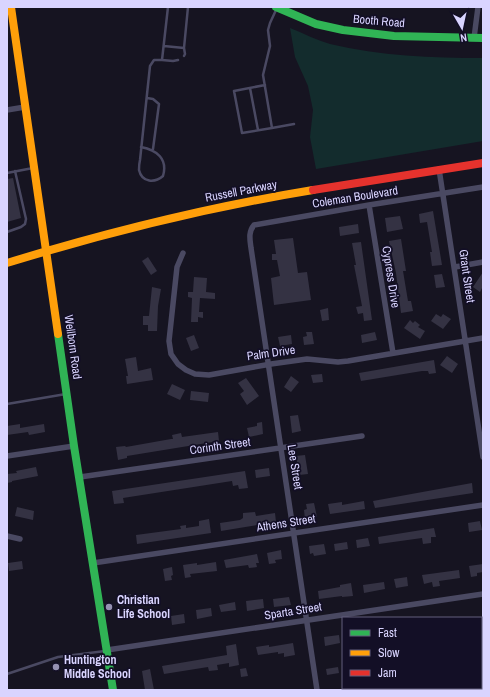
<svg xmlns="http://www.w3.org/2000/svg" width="490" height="697" font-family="'Archivo Narrow',sans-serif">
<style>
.green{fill:#132c2d}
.building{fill:#343243}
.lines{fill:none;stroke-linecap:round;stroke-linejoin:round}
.lane{stroke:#4a4962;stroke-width:2.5}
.street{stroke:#4a4962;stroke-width:5.5}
.fast{stroke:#30b455;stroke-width:8}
.slow{stroke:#ff9f0a;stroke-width:8}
.jam{stroke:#e5322d;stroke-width:8}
.poi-dot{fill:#9591b1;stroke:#130f26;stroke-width:1.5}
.labels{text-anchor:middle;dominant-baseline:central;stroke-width:3.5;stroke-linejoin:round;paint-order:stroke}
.street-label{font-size:12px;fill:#d9d4ff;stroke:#130f26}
.poi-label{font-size:12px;font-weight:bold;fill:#d9d4ff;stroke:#130f26;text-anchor:start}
</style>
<rect width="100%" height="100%" fill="#161421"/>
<path class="green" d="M290,28C303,33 316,40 330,44C380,56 432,58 483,58V141L316,169L310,137L313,110L308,86L295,57Z"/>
<path class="building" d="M13,178L21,218L7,222V179Z
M433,211L442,265L432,266L430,252H432L427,222L420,223L419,214Z
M400,216L403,229L387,232L385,218Z
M358,224L359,233L340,236L339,227Z
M293,238L298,273L307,272L311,300L274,305L271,278L280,276L277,260H272V254H276L274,240Z
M401,239L406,271H403L408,301H411L413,311L401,313L396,273L389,241Z
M361,242L372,320L364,321L363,313L358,314L356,307L362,306L354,265H356L352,243Z
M148,257L157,271L151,275L142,261Z
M483,272V286L480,292L473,287Z
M442,274L445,287L436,288L434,275Z
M194,277L207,278L206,292L215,293V299L200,298L199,312H203V318L198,317V322H191L192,298L188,297V292H193Z
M152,287L161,289L158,306L157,331H148V325H143V316H149Z
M328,308L329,320L322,321L320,310Z
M436,314L441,317L443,314L451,319L443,329L431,321Z
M410,320L413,323L415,321L420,325L418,327L425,331L420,339L404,328Z
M306,332H312L314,344L304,345L303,337L307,336Z
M375,332L377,340L362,343L361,335Z
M194,335L199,348L191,351L186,338Z
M291,335L292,344L280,346L278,337Z
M447,356L458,364L452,373L440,365Z
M136,357L138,371L151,368L153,380L127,384L126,376H128L125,359Z
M434,360L436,373L429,374L428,371H422L361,381L359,373Z
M322,374L323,382L313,383L311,375Z
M291,376L299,382L291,392L284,387Z
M246,378L259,396L247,405L240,394L244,391L238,383Z
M172,384L185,390L180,400L167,394Z
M191,391L209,393L208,402L190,400Z
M298,415L301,431L292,433L290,416Z
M262,422L263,434L249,437L247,428L257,426V423Z
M20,424V428L44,424L45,432L29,435L28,432L7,435V426Z
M218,432L219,441L127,456V458L118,460L116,447L125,446L126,447L171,439H173L172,435L181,433L182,437Z
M305,455L308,474L299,475L296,456Z
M36,467L38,476L12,481V482L7,483V474L17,473L16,471Z
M269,468L270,476L256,478L255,470Z
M245,471L248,488L239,489L238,485L233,486L232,481L123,498L124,503L114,504L112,491Z
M472,483L473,493L375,508L373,501Z
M364,501L365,509L330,514L328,504L342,502V505Z
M314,503L317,517L305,519L304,510L307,509L306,504Z
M17,507L34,511L33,520L15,516Z
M255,512L256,516L275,513L276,522L221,531L220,523L240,520L243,518V513Z
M209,519L211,533L137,544L136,535L181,529L180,526L186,525V528L199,526V521Z
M480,521L482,530L469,532L468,523Z
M434,528L436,537H431V543L423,544L422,538L379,544L378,537Z
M368,538L370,546L357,548L356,540Z
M347,542L348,549L335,551L334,544Z
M324,544L326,554L314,556L313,553L310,554L309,546Z
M281,550L282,559L275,560L276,563L269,564L267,553Z
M257,554L259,563H256L257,567L249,568L248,565L226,568L224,560Z
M22,561L23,569L9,571L8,563Z
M216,562L217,571L190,574L191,577L185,578L183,565L197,563V565Z
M483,564V572L477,573V576L471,577L469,566Z
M172,567L173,575L171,576L172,580L165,581L163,569Z
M459,570L460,578L439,581L440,586L433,587L432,582L424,584L422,575Z
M407,577L408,586L396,588L394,579Z
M384,582L385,589L364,593L363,585Z
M351,583L353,596L342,597V596L319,599L318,591L340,587V585Z
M131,594L132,604L121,606L120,596Z
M289,597L291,605L274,607L273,599Z
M263,599L264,608L247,611L246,601Z
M235,602L236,610L221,612L219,605Z
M211,608L212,616L197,619L196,610Z
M184,614L185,623L172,625L171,616Z
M339,635L340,643L325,646L324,637Z
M293,643L295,655L284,657V653L278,654V652L258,655L256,647L269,645V647Z
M236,644L239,665L229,667V663L217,665L218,670L209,671L208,667L164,674L162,666L227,655L226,646Z
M338,667L339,673L327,675L326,669Z
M246,668L248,676L241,677L240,669Z
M150,669L154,690H145L142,671Z"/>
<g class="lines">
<path class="lane" d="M164,46L184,48
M184,56L185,54L184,48L188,7
M162,60L173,61L178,60
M265,85L234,91L242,133L272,128L263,75L270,46L268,30L270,23L276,10
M250,88L258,130
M147,98L153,99L159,104L153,149
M272,128L294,124
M141,147C157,150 168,159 163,176C155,183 142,183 139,170C139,167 139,164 140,160L150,66L154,60H162L168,7
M7,173L33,168
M7,232L21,227L25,224L26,219L15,171
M7,404L66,394
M7,674L58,657L105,651"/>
<path class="street" d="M474,38L478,7
M7,110L25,107
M439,169L483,457
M369,205L393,353
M183,253L177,267L169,341L171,354L178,364L186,370L195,374L209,375L271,364L307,359L338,362L348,361L483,338
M455,267L483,262
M7,456L74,446
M80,477L362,436
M7,536L20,539
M93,563L483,505
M107,650L483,594
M317,690L251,248C250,240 248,232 254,225L369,205L483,187"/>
<path class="fast" d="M276,7L316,24L343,30L394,36L483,38
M58,334L74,446L113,690"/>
<path class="slow" d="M11,7L58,334
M7,263C108,232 209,207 313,190"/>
<path class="jam" d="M313,190L483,163"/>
</g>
<g class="poi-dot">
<circle cx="109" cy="607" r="4"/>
<circle cx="56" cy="667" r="4"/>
</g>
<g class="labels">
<g class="street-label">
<text transform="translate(379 21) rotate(5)">Booth Road</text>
<text transform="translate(241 191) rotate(-11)">Russell Parkway</text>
<text transform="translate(355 197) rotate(-9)">Coleman Boulevard</text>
<text transform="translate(467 276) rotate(82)">Grant Street</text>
<text transform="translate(391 277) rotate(81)">Cypress Drive</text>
<text transform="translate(73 347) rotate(82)">Wellborn Road</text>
<text transform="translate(271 353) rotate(-8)">Palm Drive</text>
<text transform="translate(220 446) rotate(-8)">Corinth Street</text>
<text transform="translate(295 467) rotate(81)">Lee Street</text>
<text transform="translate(286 523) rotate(-9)">Athens Street</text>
<text transform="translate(293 611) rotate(-9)">Sparta Street</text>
</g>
<g class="poi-label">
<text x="117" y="600">Christian<tspan x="117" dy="14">Life School</tspan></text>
<text x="64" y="660">Huntington<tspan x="64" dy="14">Middle School</tspan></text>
</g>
</g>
<rect width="490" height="697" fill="none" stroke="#d9d4ff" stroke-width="16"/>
<rect x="342" y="617" width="140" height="72" fill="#130f26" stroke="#625e7d"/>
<rect x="350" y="630" width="20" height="6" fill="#30b455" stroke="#625e7d"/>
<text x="378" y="637" font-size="12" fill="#d9d4ff">Fast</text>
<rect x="350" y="650" width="20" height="6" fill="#ff9f0a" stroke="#625e7d"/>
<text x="378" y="657" font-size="12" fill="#d9d4ff">Slow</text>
<rect x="350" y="670" width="20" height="6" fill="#e5322d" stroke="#625e7d"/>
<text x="378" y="677" font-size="12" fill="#d9d4ff">Jam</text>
<g transform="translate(462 28) rotate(171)" stroke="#130f26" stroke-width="3" paint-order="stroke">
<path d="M0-3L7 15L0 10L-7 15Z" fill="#d9d4ff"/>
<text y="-6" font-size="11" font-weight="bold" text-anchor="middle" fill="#d9d4ff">N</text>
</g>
</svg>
